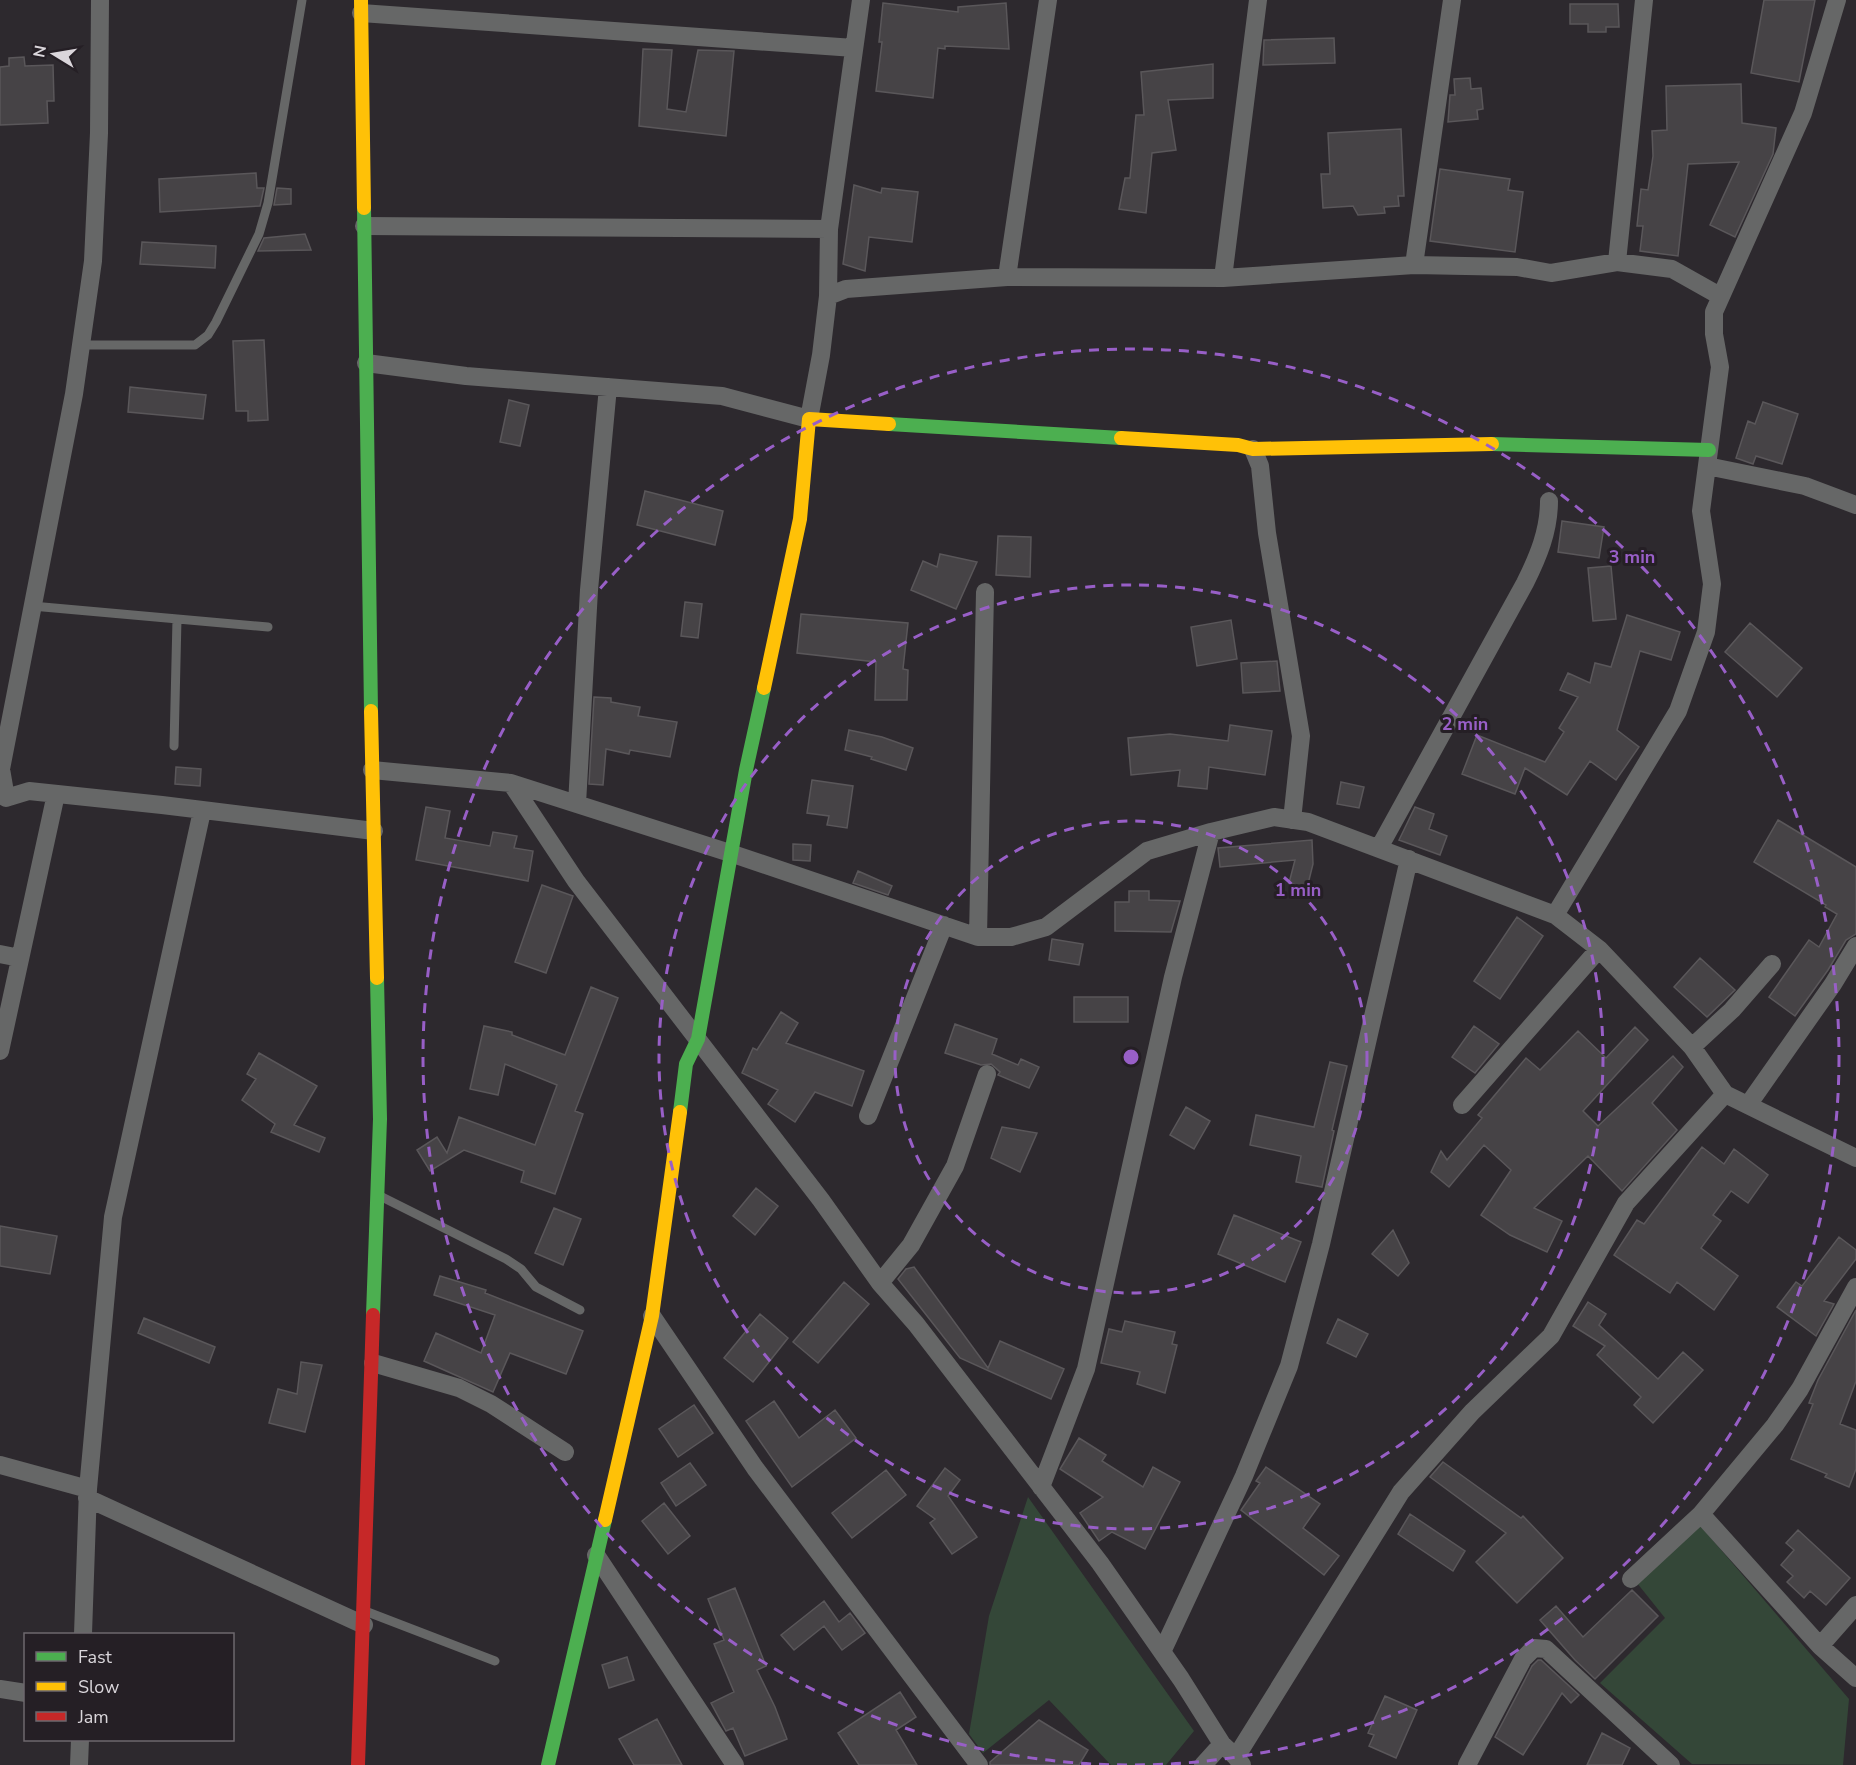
<svg xmlns="http://www.w3.org/2000/svg" width="1856" height="1765" font-family="'Nunito Sans',sans-serif">
<style>
.green{fill:#344738}
.building{fill:#464346;stroke:#5a575a;stroke-width:1.5}
.lines{fill:none;stroke-linecap:round;stroke-linejoin:round}
.lane{stroke:#666767;stroke-width:9}
.street{stroke:#666767;stroke-width:18}
.fast{stroke:#4caf50;stroke-width:14}
.slow{stroke:#ffc107;stroke-width:14}
.jam{stroke:#c62828;stroke-width:14}
.ring{fill:none;stroke:#985fc7;stroke-width:3;stroke-dasharray:10 8}
.centre{fill:#985fc7;stroke:#251f25;stroke-width:3}
.ring-label{font-size:18px;text-anchor:middle;font-weight:bold;fill:#985fc7;stroke:#251f25;stroke-width:6;stroke-linejoin:round;paint-order:stroke}
</style>
<rect width="100%" height="100%" fill="#2d292e"/>
<path class="green" d="M1028,1497L1194,1731L1166,1765H1111L1049,1700L983,1753L969,1734L989,1616Z
M1698,1523L1849,1699L1843,1765L1692,1764L1600,1683L1665,1618L1637,1583Z"/>
<path class="building" d="M1764,0H1815L1799,82L1751,73Z
M883,3L958,12V7L1006,3L1009,49L945,46V49L938,48L933,98L876,91L882,42H879Z
M1570,4H1618L1619,27H1606V32H1588V24H1570Z
M1334,38L1335,63L1263,65L1264,40Z
M643,49L672,50L667,109L686,112L698,50L734,51L726,136L639,126Z
M24,57L25,66L53,65L54,101H47L48,123L0,125V67L9,66V58Z
M1213,64V98L1168,100L1176,150L1152,153L1146,213L1119,209L1125,178H1130L1136,115H1144L1141,72Z
M1470,78L1471,89L1481,88L1483,109L1477,110L1478,119L1448,122L1450,95H1455L1454,79Z
M1741,84L1742,123L1776,128L1773,154L1735,237L1710,225L1739,162L1688,164L1678,256L1640,251L1643,226H1637L1641,189L1648,190L1653,156L1652,131L1667,130L1666,86Z
M1401,129L1404,196H1398L1399,206L1384,207L1385,213L1358,215L1353,206L1323,208L1321,174H1330L1328,133Z
M1440,169L1510,179L1508,190L1523,192L1515,252L1430,241Z
M256,173L257,188H264L260,206L160,212L159,179Z
M854,185L881,193L882,188L918,192L912,242L869,237L865,271L843,264Z
M277,188L291,189V204L274,205Z
M305,234L311,250L258,251L264,238Z
M142,242L216,246L215,268L140,264Z
M264,340L268,420L248,421V411H236L233,341Z
M130,387L206,395L203,419L128,412Z
M509,400L529,405L520,446L500,442Z
M1763,402L1798,414L1782,464L1756,456L1753,464L1736,458L1748,421L1755,424Z
M645,491L723,511L715,545L637,525Z
M1562,521L1604,527L1599,558L1558,552Z
M998,536L1031,537L1030,577L996,575Z
M940,554L977,562L956,609L911,590L923,561L937,567Z
M1611,566L1616,619L1593,621L1588,568Z
M685,602L702,604L698,638L681,636Z
M801,614L908,623L903,669L908,670L907,700H875L876,662L797,653Z
M1627,615L1680,632L1671,660L1640,651L1617,730L1639,747L1616,780L1590,761L1567,795L1525,768L1515,794L1462,774L1477,735L1545,762L1564,732L1559,728L1578,697L1560,690L1568,673L1590,683L1595,663L1611,667Z
M1231,620L1237,659L1197,666L1191,627Z
M1750,623L1802,668L1777,697L1725,652Z
M1277,661L1280,691L1243,693L1241,663Z
M594,697L611,698V702L640,707L638,716L677,722L670,757L630,750L629,754L606,749L603,785L589,784Z
M1230,725L1272,731L1265,775L1209,767L1207,789L1178,786L1180,770L1131,775L1128,738L1170,734L1228,741Z
M849,730L882,737L913,748L906,770L871,759L872,757L845,750Z
M176,767L201,769L200,786L175,784Z
M812,780L853,786L847,828L827,825L829,816L807,813Z
M1341,782L1364,787L1359,808L1337,804Z
M426,807L450,811L445,838L490,846L493,832L517,836L514,848L533,851L528,881L416,860Z
M1415,807L1434,814L1429,829L1447,836L1440,855L1399,840Z
M1778,820L1856,867V934L1846,940L1828,970L1795,1016L1769,997L1809,940L1819,947L1837,914L1825,907L1826,905L1754,862Z
M1312,840L1313,864L1307,888L1289,883L1295,860L1220,867L1218,848Z
M793,844L811,845L810,861L793,860Z
M858,871L892,886L888,895L853,883Z
M542,885L573,896L546,973L515,962Z
M1129,891H1149V900L1180,901L1171,932L1115,931V902H1129Z
M1517,917L1543,936L1500,999L1474,981Z
M1052,939L1083,944L1079,965L1049,960Z
M1700,958L1735,990L1707,1017L1674,987Z
M591,987L618,998L575,1111L583,1114L555,1194L521,1182L524,1171L464,1150L430,1171L417,1150L437,1137L447,1153L459,1117L535,1145L557,1085L505,1064L498,1095L470,1089L484,1026L512,1032V1035L565,1055Z
M1074,997H1128V1022H1074Z
M781,1012L798,1023L786,1043L864,1071L852,1106L815,1092L795,1122L768,1104L778,1090L742,1073L753,1048L757,1050Z
M955,1024L997,1039L992,1054L1018,1065L1021,1059L1039,1067L1029,1088L998,1075L1000,1072L991,1064L981,1065L945,1053Z
M1474,1026L1499,1044L1475,1073L1452,1057Z
M1635,1027L1648,1040L1583,1111L1598,1126L1673,1056L1683,1067L1652,1103L1677,1130L1622,1191L1588,1156L1534,1208L1562,1221L1547,1252L1510,1235L1481,1215L1511,1170L1484,1145L1449,1187L1431,1172L1441,1151L1447,1160L1482,1118L1478,1115L1526,1058L1540,1070L1578,1031L1606,1058Z
M259,1053L317,1086L294,1125L325,1138L319,1152L271,1132L275,1124L242,1100L256,1079L247,1074Z
M1330,1062L1347,1066L1332,1130L1334,1131L1322,1187L1296,1182L1301,1156L1250,1145L1256,1115L1314,1127Z
M1186,1107L1210,1121L1194,1149L1170,1135Z
M1002,1127L1037,1133L1020,1172L991,1158Z
M1702,1147L1724,1164L1734,1149L1768,1175L1748,1203L1731,1191L1713,1215L1721,1221L1701,1248L1738,1276L1714,1310L1677,1282L1670,1293L1614,1255L1637,1220L1644,1224Z
M756,1188L778,1206L755,1235L733,1216Z
M554,1208L581,1219L563,1265L535,1253Z
M1234,1215L1301,1242L1285,1282L1218,1254Z
M0,1226L57,1236L50,1274L0,1266Z
M1393,1230L1409,1263L1398,1276L1372,1254Z
M1839,1237L1856,1250V1259L1824,1301L1834,1304L1816,1336L1777,1307L1796,1282L1802,1286Z
M914,1267L988,1368L1000,1341L1064,1369L1051,1399L960,1358L898,1279L906,1269Z
M440,1276L486,1290L485,1293L583,1331L566,1374L510,1353L493,1392L424,1361L436,1333L481,1353L495,1315L434,1295Z
M844,1282L869,1304L818,1363L793,1342Z
M1588,1302L1606,1314L1599,1325L1658,1379L1683,1352L1703,1370L1653,1423L1634,1405L1641,1397L1597,1355L1605,1346L1573,1326Z
M1856,1310V1381L1840,1424L1856,1430V1469L1849,1487L1825,1477L1827,1474L1791,1459L1813,1404L1809,1403L1818,1380Z
M760,1314L788,1338L753,1382L724,1358Z
M144,1318L215,1347L209,1363L138,1333Z
M1338,1319L1368,1334L1356,1357L1327,1343Z
M1125,1321L1175,1332L1172,1344L1177,1345L1165,1393L1137,1384L1140,1372L1101,1363L1109,1329L1122,1332Z
M301,1362L322,1365L305,1432L269,1423L278,1389L297,1394Z
M774,1401L799,1438L835,1410L856,1438L792,1487L746,1421Z
M694,1405L713,1433L678,1457L659,1429Z
M1079,1438L1106,1455L1102,1461L1143,1487L1153,1467L1180,1482L1145,1549L1112,1532L1099,1541L1080,1513L1103,1497L1060,1469Z
M1443,1462L1521,1518L1523,1516L1563,1558L1517,1603L1476,1562L1506,1533L1430,1477Z
M690,1463L706,1485L676,1506L661,1483Z
M1266,1467L1320,1504L1303,1528L1339,1556L1324,1575L1241,1510L1260,1483L1256,1481Z
M945,1468L960,1480L948,1496L977,1537L952,1554L930,1523L935,1519L917,1506Z
M886,1470L906,1495L852,1538L832,1513Z
M664,1503L690,1536L668,1554L642,1521Z
M1410,1514L1465,1551L1453,1571L1398,1534Z
M1798,1530L1850,1578L1826,1605L1810,1591L1804,1598L1787,1582L1793,1576L1781,1565L1794,1550L1786,1543Z
M735,1588L766,1666L757,1670L775,1707L787,1739L745,1756L733,1728L726,1731L711,1703L734,1692L714,1644L724,1640L708,1599Z
M1632,1590L1658,1616L1595,1679L1575,1660L1540,1620L1556,1606L1583,1637Z
M824,1601L839,1622L850,1613L865,1633L842,1650L824,1626L794,1650L781,1635Z
M627,1657L634,1680L609,1688L602,1665Z
M1538,1660H1541L1579,1695L1571,1703L1562,1693L1523,1755L1495,1737L1532,1666Z
M900,1692L916,1717L896,1730L917,1765H859L838,1733Z
M1385,1696L1417,1710L1396,1758L1369,1746L1374,1735L1368,1733Z
M657,1719L682,1765H634L619,1739Z
M1039,1720L1088,1750L1079,1765H990V1762Z
M1602,1733L1630,1748L1622,1765H1587Z"/>
<g class="lines">
<path class="lane" d="M81,345H195L208,335L216,322L259,234L268,203L302,0
M32,606L268,627
M174,746L177,619
M380,1196L506,1259L521,1269L536,1287L580,1310
M365,1611L495,1661"/>
<path class="street" d="M100,0L99,133L93,261L74,394L1,769L6,798L29,791L162,805L374,831
M361,13L854,48
M364,226L829,229
M1617,262L1644,0
M1414,265L1452,0
M1007,277L1048,0
M1223,278L1258,0
M828,296L829,229L861,0
M366,363L466,376L722,396L809,419L821,355L828,296L846,289L1007,277L1223,278L1414,265L1517,267L1551,273L1617,262L1672,269L1720,296
M1253,449L1260,466L1267,533L1301,736L1292,820
M1707,466L1805,486L1856,505
M372,770L511,783L730,853L978,937H1011L1046,927L1147,851L1211,832L1274,817L1308,822L1555,915L1599,949L1692,1047L1725,1094L1856,1158
M511,783L576,881L821,1200L880,1283L916,1324L1100,1563L1181,1679L1222,1744L1236,1757L1242,1765
M577,804L589,590L608,387
M1379,848L1525,583C1538,557 1549,531 1549,501
M1555,915L1678,711L1706,632L1712,584L1701,511L1720,367L1714,334V312L1803,113L1837,0
M978,937L985,592
M0,954L20,958
M1692,1047L1732,1010L1772,964
M0,1051L56,794
M1462,1105L1599,949
M1748,1105L1833,984L1856,946
M868,1116L944,925
M880,1283L911,1245L955,1166L987,1074
M652,1316L755,1468L979,1765
M373,1363L459,1388L491,1404L565,1452
M0,1465L88,1489
M1041,1487L1086,1369L1173,977L1211,832
M87,1498L364,1625
M1701,1514L1820,1646L1856,1678
M596,1555L735,1765
M1631,1579L1701,1514L1775,1425L1800,1389L1856,1287
M83,1634L88,1489L113,1217L202,811
M1820,1646L1856,1605
M1162,1652L1244,1476L1289,1366L1321,1244L1409,859
M0,1689L26,1693
M1236,1757L1401,1492L1472,1412L1551,1336L1626,1203L1725,1094
M79,1765L80,1740
M1203,1765L1222,1744
M1467,1765L1523,1659L1534,1648L1546,1649L1671,1765"/>
<path class="fast" d="M364,208L371,711
M889,424L1121,438
M1492,444L1709,450
M680,1112L686,1064L698,1039L746,770L764,688
M373,1315L380,1119L377,978
M548,1765L605,1520"/>
<path class="slow" d="M361,0L364,208
M1121,438L1238,445L1253,449L1492,444
M764,688L800,519L809,419L889,424
M371,711L377,978
M605,1520L652,1316L680,1112"/>
<path class="jam" d="M358,1765L373,1315"/>
</g>
<g class="ring">
<circle cx="1131" cy="1057" r="236"/>
<circle cx="1131" cy="1057" r="472"/>
<circle cx="1131" cy="1057" r="708"/>
</g>
<circle cx="1131" cy="1057" r="9" class="centre"/>
<g class="ring-label">
<text x="1632" y="563">3 min</text>
<text x="1465" y="730">2 min</text>
<text x="1298" y="896">1 min</text>
</g>
<rect x="24" y="1633" width="210" height="108" fill="#251f25" stroke="#6d686e" stroke-width="1.5"/>
<rect x="36" y="1652" width="30" height="9" fill="#4caf50" stroke="#6d686e" stroke-width="1.5"/>
<text x="78" y="1663" font-size="18" fill="#dad6db">Fast</text>
<rect x="36" y="1682" width="30" height="9" fill="#ffc107" stroke="#6d686e" stroke-width="1.5"/>
<text x="78" y="1693" font-size="18" fill="#dad6db">Slow</text>
<rect x="36" y="1712" width="30" height="9" fill="#c62828" stroke="#6d686e" stroke-width="1.5"/>
<text x="78" y="1723" font-size="18" fill="#dad6db">Jam</text>
<g transform="translate(54 54) rotate(281)" stroke="#251f25" stroke-width="4.5" paint-order="stroke">
<path d="M0-4.5L10 22L0 15L-10 22Z" fill="#dad6db"/>
<text y="-9" font-size="16" font-weight="bold" text-anchor="middle" fill="#dad6db">N</text>
</g>
</svg>
